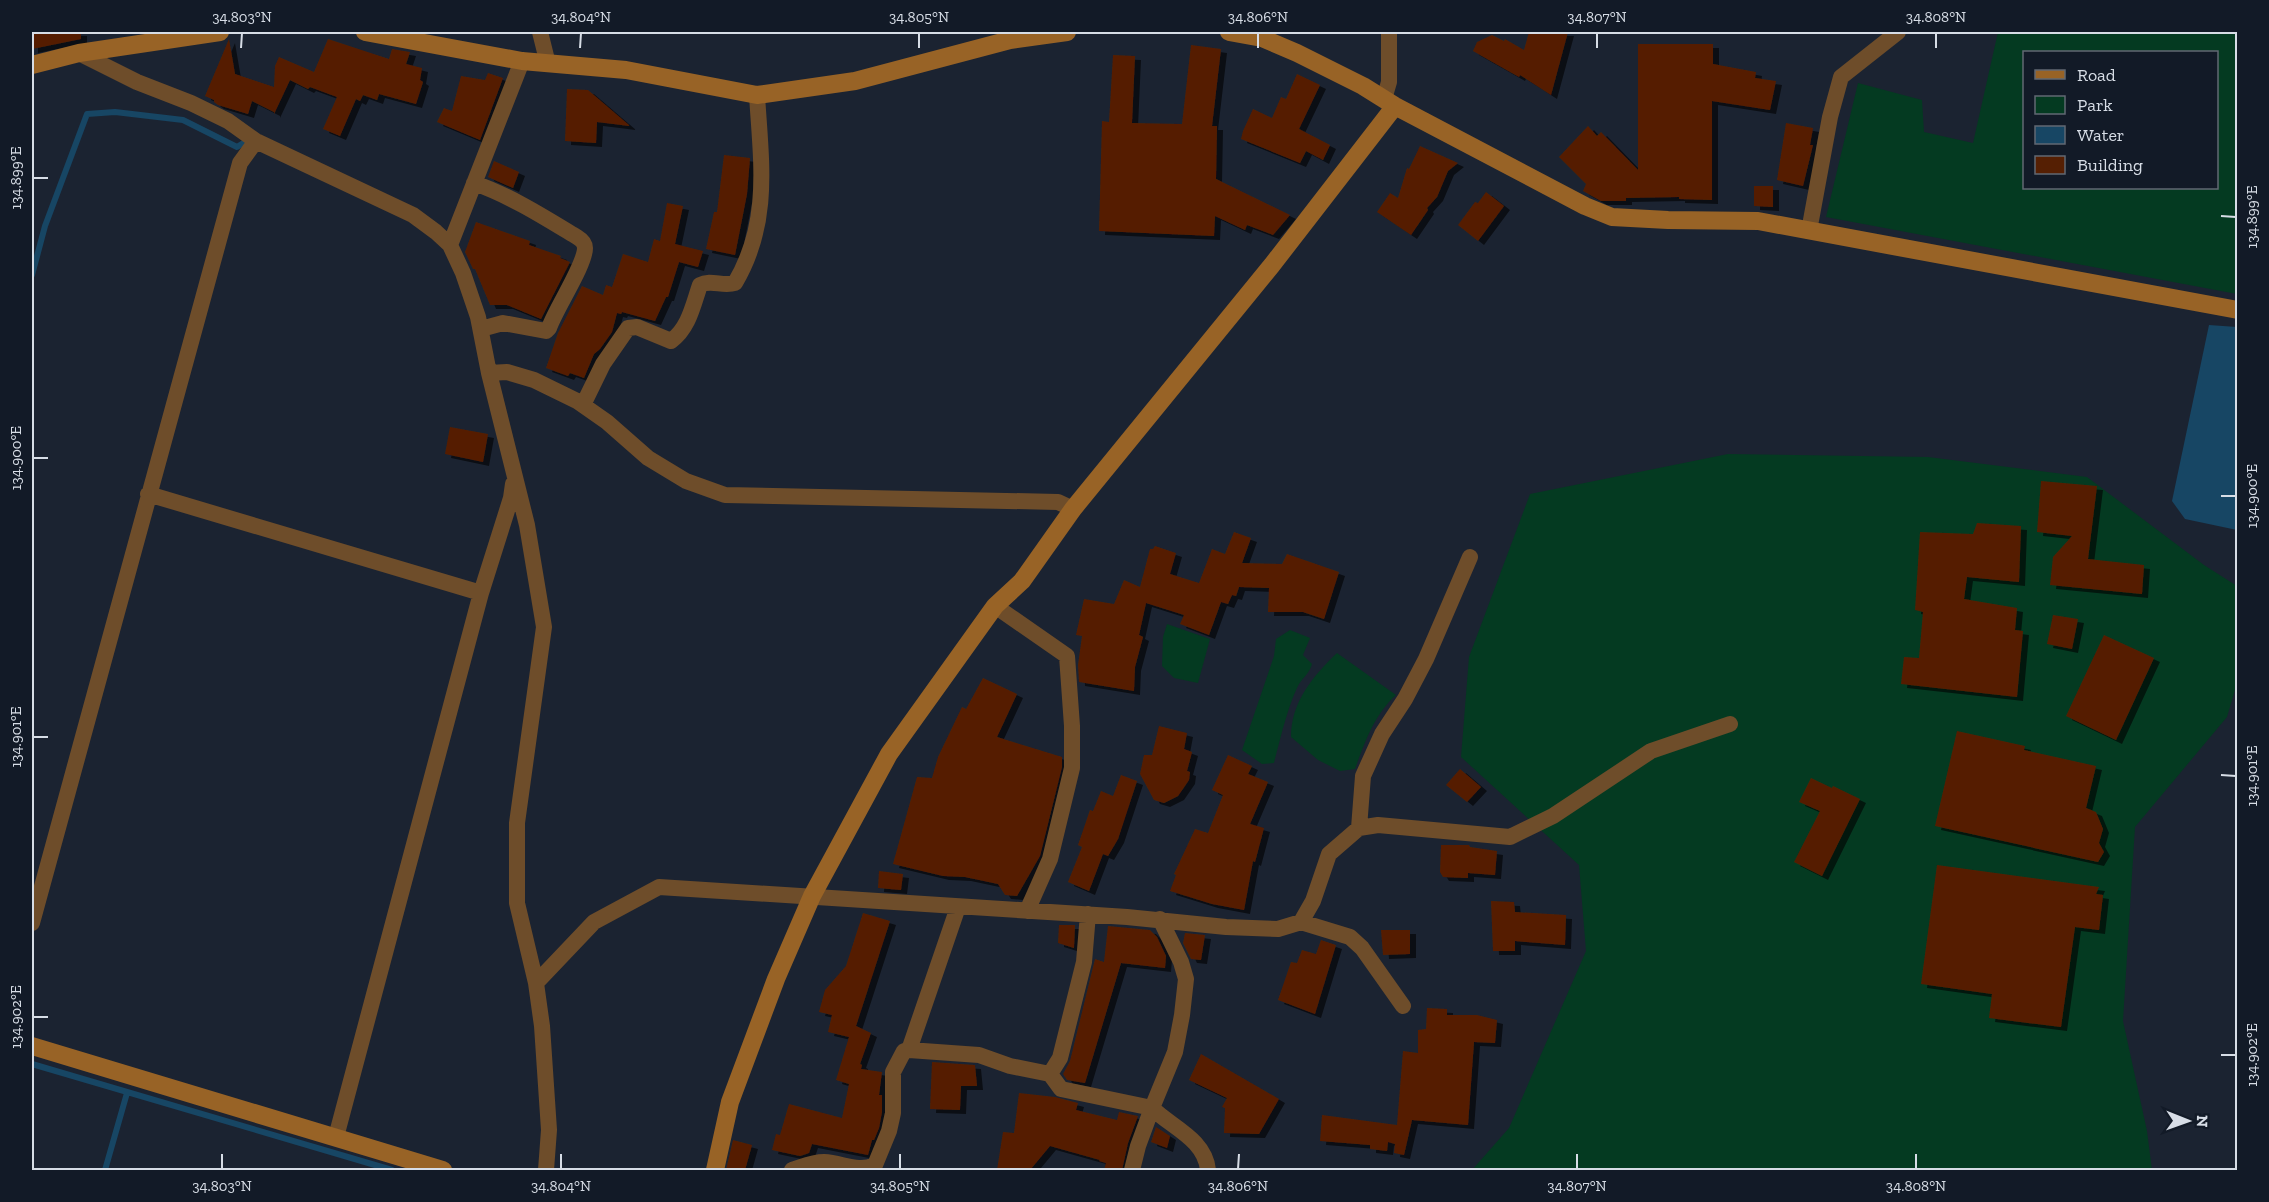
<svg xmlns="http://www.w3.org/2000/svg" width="2269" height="1202" font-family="'Zilla Slab',serif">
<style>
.green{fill:#043a21;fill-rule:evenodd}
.water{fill:#174664}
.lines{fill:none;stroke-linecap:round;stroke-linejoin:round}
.stream{stroke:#174664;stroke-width:6}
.building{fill:#551f03;filter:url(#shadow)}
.street{stroke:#6e4d2a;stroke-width:16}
.secondary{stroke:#986326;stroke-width:18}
.ticks{fill:none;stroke:#d7dde6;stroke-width:2}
.neatline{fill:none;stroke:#d7dde6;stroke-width:2}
.ticks-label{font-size:15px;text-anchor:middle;fill:#d7dde6}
</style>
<defs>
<filter id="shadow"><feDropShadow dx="6" dy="4" stdDeviation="0" flood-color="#0009"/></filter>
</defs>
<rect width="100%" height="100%" fill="#1b2331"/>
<path class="green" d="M1998,32H2237V294L1826,217L1858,83L1922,100L1924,132L1973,143ZM2024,52H2216V188H2024Z
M1728,454L1928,457L2087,477L2204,565L2237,586V683L2227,717L2135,827L2123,1021L2147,1131L2152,1170H1472L1509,1128L1586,951L1579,865L1461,757L1469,657L1530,494Z
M1167,624L1210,639L1198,683L1174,678L1162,666L1163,637Z
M1290,630L1310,638L1303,655L1312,664C1310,672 1304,677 1299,684C1288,705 1280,740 1274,763L1262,764L1242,750L1274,656L1276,639Z
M1337,653L1396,695C1374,715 1365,742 1355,769L1340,771L1318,760L1291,737C1291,702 1313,676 1337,653Z"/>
<path class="water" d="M2209,325L2237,327V530L2185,519L2172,501Z"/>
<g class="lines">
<path class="stream" d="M32,275L45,226L87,114L115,112L183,120L237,147L245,142
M32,1064L392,1170
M105,1170L127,1093"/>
</g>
<path class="building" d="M32,32H81V39L32,49Z
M1529,32H1568L1551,95L1520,75L1519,77L1473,51L1477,42L1492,35L1504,41L1505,39L1524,50Z
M229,39L235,74L274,87L275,66L279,57L314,72L328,39L389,59L392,49L410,52L406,64L422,68L420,80L423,82L416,104L379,94L377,100L363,95L360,101L356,99L340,136L323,129L337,97L310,87L308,89L290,80L274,114V112L252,101L248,114L218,105L214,102V100L205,96Z
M1638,44H1713V64L1756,72L1755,78L1776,81L1770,110L1712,101V200L1679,199V197L1626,198V201H1601L1583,191L1586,184L1559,157L1588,126L1597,136L1601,132L1638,170Z
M1191,45L1221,49L1212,126H1217L1216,179L1290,215L1273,235L1247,225L1245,230L1215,216L1214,236L1099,231L1102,121L1109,122L1113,55L1135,56L1132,123L1182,124Z
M488,73L503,78L480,140L437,122L444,108L452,111L461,76L485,80Z
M1297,74L1320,85L1299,129L1330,145L1323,160L1306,151L1300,163L1241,139L1243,131L1253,109L1272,118L1281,97L1286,99Z
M567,89L588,90L630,126L597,122L596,143L565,141Z
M1786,123L1813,128L1810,145H1813L1803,186L1777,180Z
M1420,146L1458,163L1448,171L1437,197L1427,208L1428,210L1411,235L1377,212L1390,193L1398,198L1407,168L1409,169Z
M724,155L750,158L747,194L735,255L706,249L714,212H717Z
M494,161L519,172L513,188L488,177Z
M1754,186H1773V207L1754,206Z
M1486,192L1504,206L1478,241L1458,225L1475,202L1478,203Z
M667,203L683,206L675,244L703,251L698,267L679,262L668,297H666L655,321L622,312L621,314L617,313L612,332L600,349L594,354L584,378L570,373L568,376L546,368L558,333L582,286L603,295L606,285L612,287L623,254L648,262L654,239L660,241Z
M476,222L530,241L529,245L561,256L560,258L570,262L541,319L507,305H490L475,269H473L465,252Z
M450,427L488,434L483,462L445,454Z
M2041,481L2097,486L2088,559L2144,565L2142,594L2050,585L2053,557L2072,536L2037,532Z
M1977,523L2021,526L2019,582L1967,577L1964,599L2017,608L2015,630L2023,631L2017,697L1901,684L1904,657L1919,658L1923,612L1915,610L1920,532L1973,534Z
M1234,532L1251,538L1242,563L1282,564L1287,554L1339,572L1324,619L1303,612H1268L1269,588L1239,587L1236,596L1232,595L1228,604L1221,602L1209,635L1180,624L1184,615L1146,603L1139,635L1143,637L1135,667L1134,691L1079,682L1078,665L1082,636L1076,635L1084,599L1114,604L1124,580L1140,587L1150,549H1153L1155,546L1176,553L1170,574L1199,583L1212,549L1225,554Z
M2053,615L2078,619L2072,649L2047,644Z
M2104,635L2154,658L2116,740L2066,716Z
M983,678L1017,694L997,737L1062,757V767L1040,856L1017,896L1005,895L998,884L965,877L943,876L893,864L917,777L932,778L938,757L962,707L966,709Z
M1159,726L1187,733L1184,749L1192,752L1187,771L1190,772L1189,780L1178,796L1164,803L1154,800L1140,774L1144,755H1152Z
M1957,731L2025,746L2024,750L2096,766L2086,808L2096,812L2103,829L2099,843L2104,852L2098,862L1935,826Z
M1228,755L1252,766L1248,774L1268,782L1250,824L1264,828L1255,862L1253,861L1244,910L1212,904L1170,891L1176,875L1174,874L1195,829L1208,833L1223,795L1212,790Z
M1460,769L1481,787L1467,802L1446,785Z
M1121,775L1137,781L1118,839L1108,856L1103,854L1089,891L1068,882L1082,847L1078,845L1090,810L1093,811L1101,791L1113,796Z
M1811,778L1832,788L1833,786L1860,799L1822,876L1794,862L1820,811L1799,802Z
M1441,845H1469L1470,847L1497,851L1495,875L1468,873V878L1443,877L1440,872Z
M1937,865L2099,887L2096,894L2103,895L2099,930L2075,927L2061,1027L1989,1018L1992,994L1921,984Z
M879,871L903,874L901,890L878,888Z
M1491,901L1514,902L1515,912L1566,915L1565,945L1515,941V951H1493Z
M863,913L890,921L856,1026L871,1033L860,1064L862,1065L861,1069L882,1072L879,1095H882V1112L879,1128L874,1140H872L868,1155L812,1144L809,1153L800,1156L772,1150L776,1134L780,1135L789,1104L842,1118L849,1084L836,1080L849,1037L828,1032L832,1015L819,1012L825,990L846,966Z
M1059,925H1075L1074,948L1058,943Z
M1108,926L1150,930L1157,937L1166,956L1165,968L1121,963L1085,1083L1067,1080L1063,1074L1070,1061L1095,959L1104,962Z
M1381,930H1410V954L1383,955Z
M1185,933L1205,935L1201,960L1191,959L1183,943Z
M1321,940L1336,945L1315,1014L1278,1000L1291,962L1297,963L1302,950L1316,954Z
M1427,1008L1447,1009V1015H1477L1497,1020L1495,1043L1474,1042L1468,1125L1412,1120L1404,1155L1394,1153L1395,1144L1388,1142L1387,1151L1370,1149V1145L1320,1141L1322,1115L1397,1125L1403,1051L1418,1053V1030L1426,1029Z
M1201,1054L1279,1099L1259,1134L1224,1133L1225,1108L1222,1107L1227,1098L1189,1080Z
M932,1062L975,1065L977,1086H961L960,1110L930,1109Z
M1019,1093L1055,1097L1078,1103L1076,1110L1117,1120L1119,1112L1138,1116L1128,1143L1122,1170H1104L1106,1163L1099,1161L1100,1160L1050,1146L1030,1170H997L1003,1132L1014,1133Z
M1156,1127L1170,1136L1167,1148L1151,1142Z
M733,1140L752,1145L745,1170H726Z"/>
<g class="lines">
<path class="street" d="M540,32L548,64
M79,53L137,82L191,103L228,121L256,141L413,215L436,232L450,245L463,273L478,317L489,373L527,525L544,627L517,823V903L536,983L542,1026L549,1130L546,1170
M1384,99L1389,82V32
M474,183C511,196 544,217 577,237C582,240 585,243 585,248C585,265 556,308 549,328L546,331L503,323L481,329
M1809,231L1830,117L1841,77L1898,32
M450,245L522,61
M489,373L507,372L534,380L577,401L607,422L648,458L686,481L725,495L1058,502L1073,509
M583,405L603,364L628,328L637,327L671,341C689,328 693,305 700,285C711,279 723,287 735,283C771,222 761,162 757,95
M148,494L481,593
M995,606L1067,656L1072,726V768L1050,859L1027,911
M1359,828L1363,776L1382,734L1405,699L1426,659L1470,557
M1301,922L1313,901L1329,854L1359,828L1378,825L1510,837L1553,816L1651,751L1730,724
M32,923L240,163L256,141
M536,983L594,922L659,887L1127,917L1226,927L1278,929L1301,922L1350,937L1362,948L1403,1006
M909,1050L958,907
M1050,1074L1060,1058L1084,962L1088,914
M336,1137L481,593L511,498L513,484
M792,1170C802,1167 812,1162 824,1162C843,1163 858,1173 875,1165L889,1131L893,1113V1072L904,1051L909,1050L979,1055L1010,1066L1050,1074L1061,1089L1152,1108C1171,1127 1205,1139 1208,1170
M1132,1170L1138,1146L1152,1108L1175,1052L1182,1015L1186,979L1181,962L1160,919"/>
<path class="secondary" d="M365,32L522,61L626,70L757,95L855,81L1010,40L1067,32
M1229,32L1262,38L1297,53L1363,86L1395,106L1585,206L1612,217L1668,220L1758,221L2238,310
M32,65L79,53L220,32
M32,1046L443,1170
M715,1170L730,1102L776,979L812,896L889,754L995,606L1022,581L1073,509L1272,265L1395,106"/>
</g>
<path class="ticks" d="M241,48L242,33M580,48L581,33M919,48V33M1258,48V33M1597,48V33M1936,48V33M33,178H48M2221,216L2236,217M33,458H48M2221,496H2236M33,737H48M2221,775L2236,776M33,1017H48M2221,1055H2236M222,1169V1154M561,1169V1154M900,1169V1154M1238,1169L1239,1154M1577,1169V1154M1916,1169V1154"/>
<rect width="2269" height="1202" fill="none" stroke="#121a27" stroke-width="66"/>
<rect x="2023" y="51" width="195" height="138" fill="#121a27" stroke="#616873" stroke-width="1.5"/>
<rect x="2035" y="70" width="30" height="9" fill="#986326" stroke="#616873" stroke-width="1.5"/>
<text x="2077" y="81" font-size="18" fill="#d7dde6">Road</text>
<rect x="2035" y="96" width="30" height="18" fill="#043a21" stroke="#616873" stroke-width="1.5"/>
<text x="2077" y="111" font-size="18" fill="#d7dde6">Park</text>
<rect x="2035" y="126" width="30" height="18" fill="#174664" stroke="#616873" stroke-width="1.5"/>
<text x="2077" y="141" font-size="18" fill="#d7dde6">Water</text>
<rect x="2035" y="156" width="30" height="18" fill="#551f03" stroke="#616873" stroke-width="1.5"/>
<text x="2077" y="171" font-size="18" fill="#d7dde6">Building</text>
<g transform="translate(2188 1121) rotate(91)" stroke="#121a27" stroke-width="4.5" paint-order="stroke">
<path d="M0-4.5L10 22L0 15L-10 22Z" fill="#d7dde6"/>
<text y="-9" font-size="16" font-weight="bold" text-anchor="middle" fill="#d7dde6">N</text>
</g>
<rect x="33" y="33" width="2203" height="1136" class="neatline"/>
<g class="ticks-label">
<text x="242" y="22">34.803°N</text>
<text x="581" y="22">34.804°N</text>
<text x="919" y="22">34.805°N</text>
<text x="1258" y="22">34.806°N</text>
<text x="1597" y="22">34.807°N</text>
<text x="1936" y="22">34.808°N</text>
<text transform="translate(16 178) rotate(-90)" y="5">134.899°E</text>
<text transform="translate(2252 217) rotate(-90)" y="5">134.899°E</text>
<text transform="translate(16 458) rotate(-90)" y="5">134.900°E</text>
<text transform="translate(2252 496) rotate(-90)" y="5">134.900°E</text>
<text transform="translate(16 737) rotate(-90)" y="5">134.901°E</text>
<text transform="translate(2252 776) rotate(-90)" y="5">134.901°E</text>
<text transform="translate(16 1017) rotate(-90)" y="5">134.902°E</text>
<text transform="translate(2252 1055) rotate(-90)" y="5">134.902°E</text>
<text x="222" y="1191">34.803°N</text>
<text x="561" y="1191">34.804°N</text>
<text x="900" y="1191">34.805°N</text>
<text x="1238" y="1191">34.806°N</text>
<text x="1577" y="1191">34.807°N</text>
<text x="1916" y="1191">34.808°N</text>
</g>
</svg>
